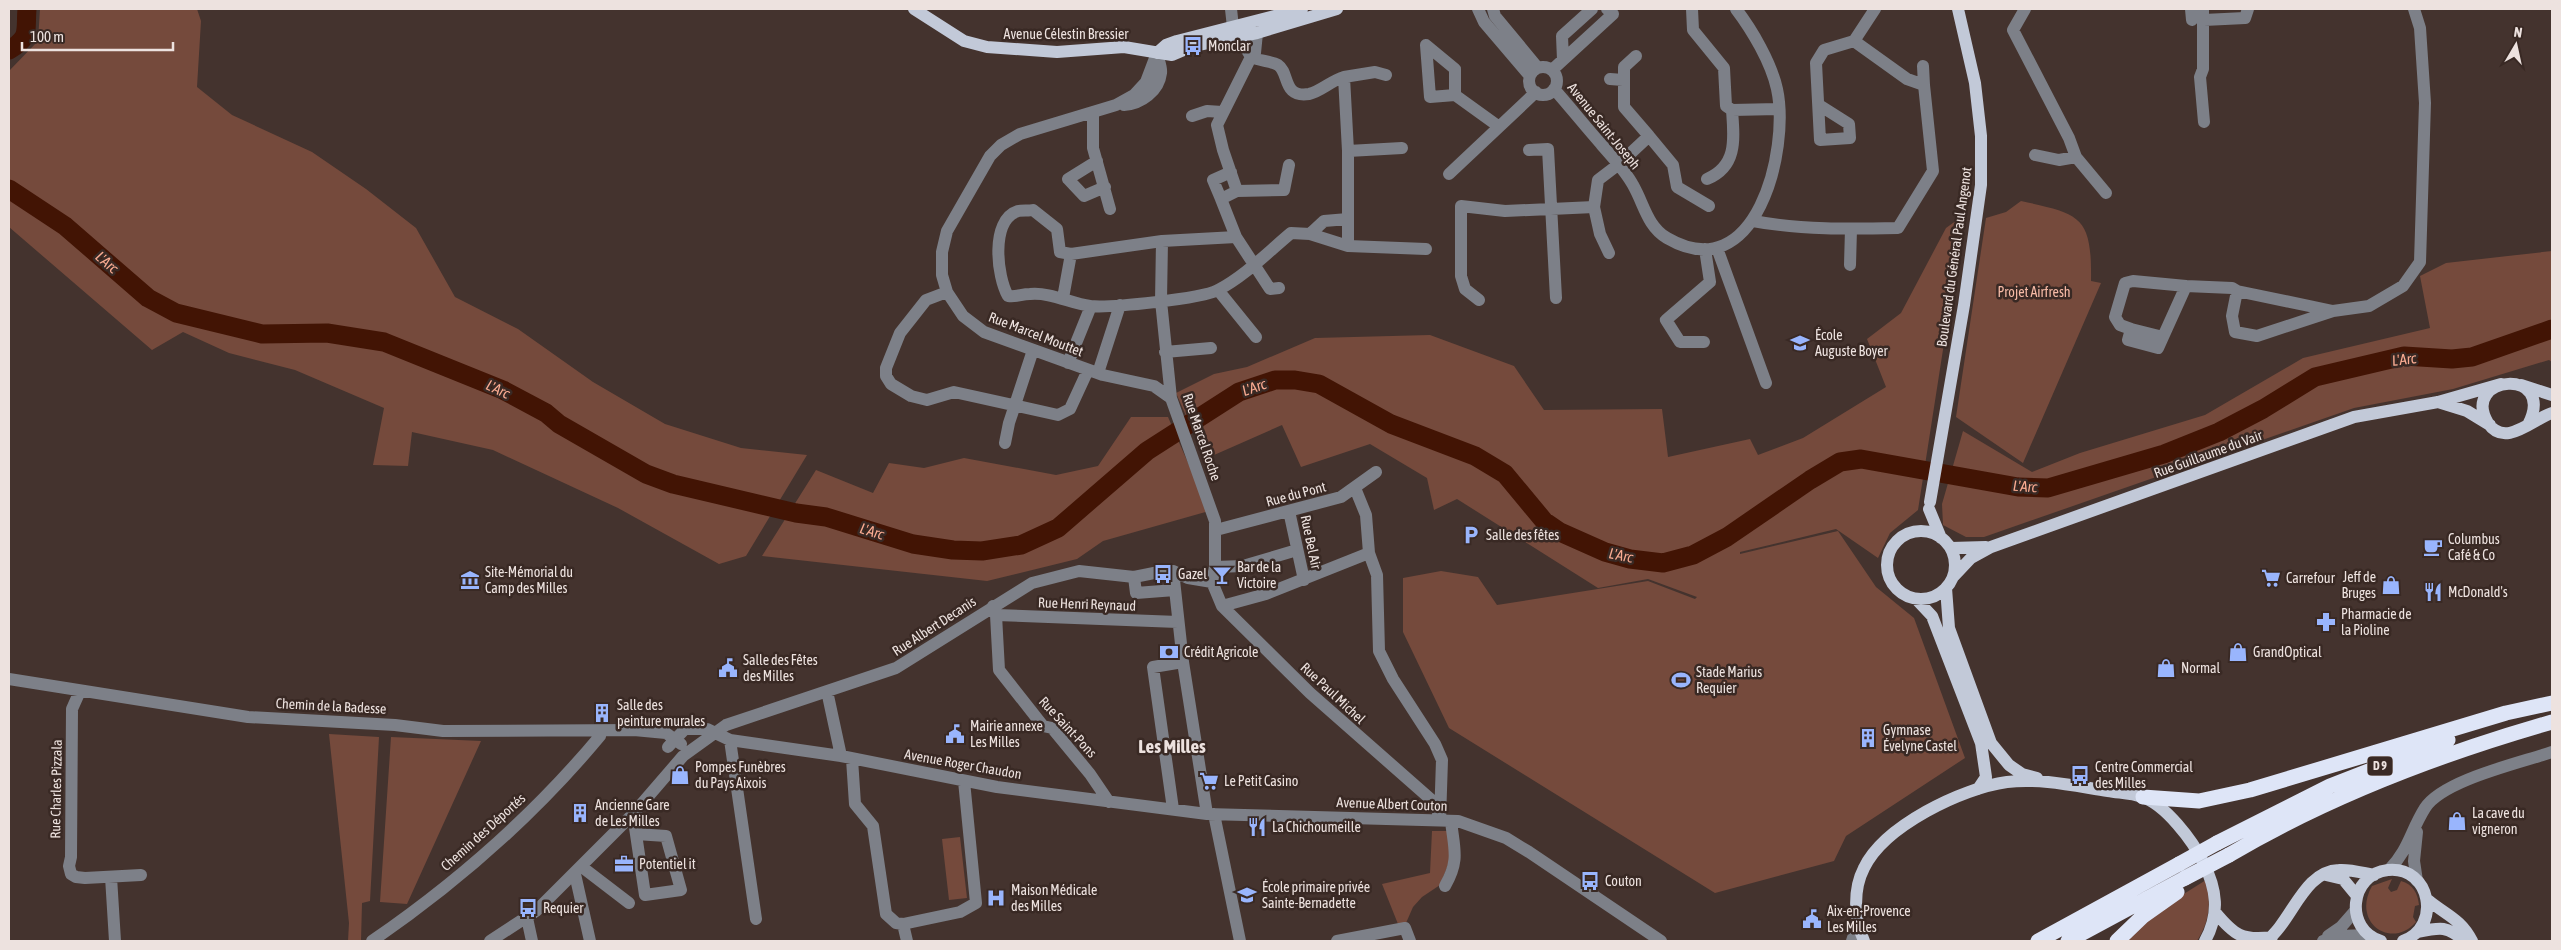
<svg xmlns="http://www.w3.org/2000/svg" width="2561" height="950" font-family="'Asap Condensed',sans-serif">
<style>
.green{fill:#754a3c}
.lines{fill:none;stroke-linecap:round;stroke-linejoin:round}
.river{stroke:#421404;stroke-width:19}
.minor{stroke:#7d8088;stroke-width:12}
.major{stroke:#c2c9d8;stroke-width:12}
.highway{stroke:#dee5f7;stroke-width:15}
.highway-bridge{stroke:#dee5f7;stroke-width:15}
.labels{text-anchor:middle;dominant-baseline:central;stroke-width:5;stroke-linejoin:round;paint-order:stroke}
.shield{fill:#392924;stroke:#b7aaa7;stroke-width:1}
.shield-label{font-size:12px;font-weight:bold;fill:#ede2df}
.street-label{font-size:14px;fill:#ede2df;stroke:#392924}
.poi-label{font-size:14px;fill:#ede2df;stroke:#392924;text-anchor:start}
.park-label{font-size:14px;fill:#f6baa6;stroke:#392924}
.water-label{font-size:15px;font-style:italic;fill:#fbac92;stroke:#392924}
.district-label{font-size:19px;font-weight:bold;fill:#ede2df;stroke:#392924}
</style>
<rect width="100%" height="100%" fill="#44332e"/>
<path class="green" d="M40,9H197L201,21L197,87L232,115L312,152L366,189L416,228L455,297L518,329L593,382L665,424L741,448L807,455L746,556L719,564L618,508L493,450L412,432L408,466L373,465L384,408L295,370L229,353L183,332L152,350L9,227V71L38,41Z
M2021,201C2081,214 2092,216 2091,281L2101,283L2023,463L1956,417L1986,218L2006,212Z
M1964,215L1918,510L1890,533L1878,558L1836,529L1740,552V554L1838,531L1876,587L1914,618L1965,758L1846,836L1834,861L1715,893L1449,728L1403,632V578L1441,571L1478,577L1497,605L1648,581L1695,599L1697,597L1648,579L1598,588L1457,499L1434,510L1427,478L1370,444L1301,467L1282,425L1205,459L1176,393L1214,374L1247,367L1315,338L1430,335L1514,366L1544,410L1662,409L1668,457L1750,439L1758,455L1803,438L1886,387L1867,339L1901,313L1946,228Z
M2552,251V362L2549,360L2453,389L2354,408L1984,537H1966L1943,525L1942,504L1963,431L2032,472L2080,453L2205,415L2303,358L2430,328L2420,276L2446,263Z
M1131,417H1168L1209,511L1103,541L1077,559L987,581L762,556L816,470L873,493L889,463L924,468L964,458L1056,475L1098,466Z
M329,734L379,737L370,901L362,903L361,941H348L349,923Z
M391,737L481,741L407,904L380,902Z
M1432,831H1448L1452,855L1440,885L1422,897L1413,907L1406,923L1398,924L1382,884L1430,873Z
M960,837L967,898L949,900L942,839Z
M2392,879L2388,888L2391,892L2397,890L2401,881C2413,884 2418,894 2419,905L2415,906L2413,917L2416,922C2392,950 2351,923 2372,886Z
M2206,880C2211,903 2210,921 2197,941H2124L2163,907Z"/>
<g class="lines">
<path class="river" d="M9,50C31,37 25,31 27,9
M9,189L65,226L148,298L176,313L262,334L327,333L384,342L503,390L546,413L559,424L646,474L673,484L796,513L826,517L913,544L953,550L982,551L1021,545L1058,528L1147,451L1239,392L1275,380H1295L1319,384L1391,424L1475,456L1505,474L1544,521L1560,532L1605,552L1630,559L1663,563L1693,555L1727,537L1810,480L1840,462L1861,459L2018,487L2048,488L2164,454L2219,432L2263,409L2315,377L2404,356L2452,359L2472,357L2552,329"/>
<path class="minor" d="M1231,9L1233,27L1251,57L1217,125L1223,150L1237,191L1284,190L1289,165
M1478,9L1484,22L1530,76
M1493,9L1495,16L1538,68
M1692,9L1693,30L1724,68L1726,106L1732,110L1778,109
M2025,9L2013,30L2069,138L2076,157L2106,193
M2191,9L2192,20
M2203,9V69L2200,77L2204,122
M2204,20L2245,18L2248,9
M1257,33L1255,53L1251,57C1259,61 1271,61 1278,65C1290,73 1282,98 1309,94C1320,92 1332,80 1344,77L1348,151V246L1426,249
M1157,53L1146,82L1134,95L1116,105L1020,134L1001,145L990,156L947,231L942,252V275L947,292L963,316L984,332L1103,375L1154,386L1171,398
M1636,56L1624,67V107L1649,136
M1563,60L1562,36L1592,9
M1923,66L1924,85
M1529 81a14 14 0 1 1 28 0a14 14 0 1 1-28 0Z
M1552,70L1613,14L1607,9
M1344,77L1375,72L1386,75
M1610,79L1623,80
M1554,89C1570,107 1585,126 1601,144C1612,157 1625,170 1633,185C1644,204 1647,226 1667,238C1756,290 1790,150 1777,89C1771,62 1752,30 1736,9
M1455,95L1430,97L1426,45L1455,69V95L1498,126
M1124,105C1141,104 1159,91 1161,73C1162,67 1158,59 1157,53
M1819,105L1849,124L1850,138L1820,140L1816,63L1824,50L1854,41
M1093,113V148L1110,209
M1192,116L1207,111L1222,112
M1529,150L1548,149L1556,298
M1348,151L1402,148
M2035,155L2059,160L2076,157
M1097,161L1068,179L1084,196L1105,187
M1449,174L1536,92
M1707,179C1738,166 1734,138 1732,110
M1237,191L1221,199L1236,237L1162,241L1071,254L1060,252L1057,229L1033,210C1029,211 1022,210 1018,211C990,220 997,277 1008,296C1018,297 1021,294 1030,294C1050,292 1070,303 1090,306C1110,308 1201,299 1218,290C1245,276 1268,252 1291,233L1310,234L1348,246
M1221,199L1213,180L1231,172
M1594,207L1600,234L1609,253
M1753,221C1801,230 1850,229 1898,228L1933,171L1924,85L1907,79L1854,41L1875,9
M1310,234L1324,221L1348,219
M1236,237L1270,289L1279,288
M1162,241L1161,301L1171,398L1215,521V567L1212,582
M1717,248L1766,383
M1850,265L1851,229
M1218,290L1256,337
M947,292L926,300L900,333L886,368V376L891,384L911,396L927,400L954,392L1058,415L1070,409L1088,370
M1063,298L1071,254
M1479,300L1465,289L1461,276V206L1505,211L1594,207L1598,180L1619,164L1649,136L1673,165L1677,187L1709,206
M2333,311L2237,291L2232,316L2235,332L2257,336L2333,311L2369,306L2403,286L2420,262L2425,103L2420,28L2414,9
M2131,329L2120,325L2115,317L2125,283L2133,281L2186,286
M2163,337L2131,329L2128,340L2158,348L2186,286L2232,288L2237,291
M1704,342H1680L1666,320L1710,282L1705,249
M1165,352L1211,348
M1068,363L1091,306
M1098,373L1120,305
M1005,443L1009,423L1033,350
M1355,488L1366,515L1369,553L1377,575L1379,651L1393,679L1435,744L1442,760L1440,820
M1289,511L1304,580
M1216,530L1341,497L1376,472
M1215,567L1243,566L1297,550
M1173,571L1183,662L1207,814
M1134,577L1136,593L1175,590
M1212,582L1222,606L1310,693L1435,803L1439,815
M993,606L996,615L999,670L1043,726L1052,728L1090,774L1109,802
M1222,606L1266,594L1369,553
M996,615L1178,622
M9,679L248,717L395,725L443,731L634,730L666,733L681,744
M80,691L72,709L71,857L69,866L71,874L76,877L85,878L141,875
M827,691L841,756
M730,740L756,919
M668,747L685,729H707L730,740L841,756L997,787L1207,814L1458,821L1506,838L1529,852L1661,941
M852,759L855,804L873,826L886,914L896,923L903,924L960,912L976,903L964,781
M1173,809L1153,667L1183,662
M633,814L645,895L681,890L666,836L636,834
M1214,814L1240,941
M2417,832L2414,861L2417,881
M582,867L629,903
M2389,870C2409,849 2410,832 2425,808C2443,780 2520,763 2552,752
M575,874L590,941
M111,877L115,941
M1445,886C1460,860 1454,849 1451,821
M527,918L532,941
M903,924L907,941
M2328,936L2341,927L2355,911
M372,941C455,884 535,814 600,736L601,731
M490,941L536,911L633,814L683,756L726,725L896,668L1032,583L1079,571L1134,577L1159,572L1173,571L1188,578L1212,582
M1337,941L1405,928L1410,941
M1852,941L1858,923
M2323,941L2339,936L2368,935"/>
<path class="major" d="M914,9L964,41L987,47L1057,52L1124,47L1172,55L1193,46L1257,33L1337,9
M1157,53L1166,45L1177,41L1302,9
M2521,385L2552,395
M2438,402L2467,411L2490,425
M2528,425C2558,366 2459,375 2488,423C2505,449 2534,418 2552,413
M1930,502L1964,305L1981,185V136L1975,83L1958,9
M1929,509L1941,538
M1887 565a34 34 0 1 1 68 0a34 34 0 1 1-68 0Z
M1951,548L1986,547
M1954,576L1971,558L1991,547L2354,417L2438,402L2501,384
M1946,588L1949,628L1991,743L2009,765L2022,774L2037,778
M1916,599L1932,616L1981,743L1986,777L1978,789
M2326,875L2343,879L2357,896
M2428,900C2446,915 2461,919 2472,941
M2215,912C2234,935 2242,941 2272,937
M2418,932C2441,927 2447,926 2465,941
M1864,941C1854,919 1853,889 1864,868C1884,826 1962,788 2007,782C2040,778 2075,786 2108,791C2119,793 2132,793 2142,797C2165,804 2193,841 2203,862C2217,889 2220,914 2205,941
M2266,941C2292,922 2303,871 2339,870C2350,869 2363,873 2374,875
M2381,941C2344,930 2349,874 2388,870C2431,866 2442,927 2403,941"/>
<path class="highway" d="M2143,797L2199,801L2250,790L2506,713L2552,703
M2217,843L2330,786L2448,740
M2229,855C2329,796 2440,754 2552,722
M2038,941L2179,864
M2068,941L2185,878
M2117,941L2143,916L2177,892"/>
<path class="highway-bridge" d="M2179,864L2217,843
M2185,878L2229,855"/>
</g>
<defs>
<g id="bus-bare" transform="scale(1.5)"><path d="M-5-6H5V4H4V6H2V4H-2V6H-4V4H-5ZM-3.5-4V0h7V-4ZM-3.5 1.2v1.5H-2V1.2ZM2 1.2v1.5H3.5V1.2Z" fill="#99b5fd" stroke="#392924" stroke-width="2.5" paint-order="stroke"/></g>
<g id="school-bare" transform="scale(1.5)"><path d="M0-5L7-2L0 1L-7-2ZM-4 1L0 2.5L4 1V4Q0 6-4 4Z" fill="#99b5fd" stroke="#392924" stroke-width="2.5" paint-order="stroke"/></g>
<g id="parking-bare" transform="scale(1.5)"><path d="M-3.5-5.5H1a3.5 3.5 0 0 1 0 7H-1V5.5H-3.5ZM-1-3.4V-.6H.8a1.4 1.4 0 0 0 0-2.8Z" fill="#99b5fd" stroke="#392924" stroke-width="2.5" paint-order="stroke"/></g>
<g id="cafe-bare" transform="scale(1.5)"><path d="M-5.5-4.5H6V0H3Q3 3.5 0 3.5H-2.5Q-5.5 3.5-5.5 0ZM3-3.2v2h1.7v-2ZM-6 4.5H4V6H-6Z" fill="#99b5fd" stroke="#392924" stroke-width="2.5" paint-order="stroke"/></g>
<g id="bar-bare" transform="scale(1.5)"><path d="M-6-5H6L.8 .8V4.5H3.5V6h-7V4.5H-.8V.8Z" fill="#99b5fd" stroke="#392924" stroke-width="2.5" paint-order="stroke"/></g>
<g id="supermarket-bare" transform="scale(1.5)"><path d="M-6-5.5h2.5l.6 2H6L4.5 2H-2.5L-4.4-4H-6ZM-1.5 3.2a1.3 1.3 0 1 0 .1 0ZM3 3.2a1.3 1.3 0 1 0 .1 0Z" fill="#99b5fd" stroke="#392924" stroke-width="2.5" paint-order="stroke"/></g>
<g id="museum-bare" transform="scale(1.5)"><path d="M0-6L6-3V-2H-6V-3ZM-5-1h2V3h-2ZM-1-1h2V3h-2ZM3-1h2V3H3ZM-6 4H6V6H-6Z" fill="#99b5fd" stroke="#392924" stroke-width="2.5" paint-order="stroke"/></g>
<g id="shop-bare" transform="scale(1.5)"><path d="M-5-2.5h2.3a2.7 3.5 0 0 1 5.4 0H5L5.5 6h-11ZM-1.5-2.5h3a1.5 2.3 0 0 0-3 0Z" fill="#99b5fd" stroke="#392924" stroke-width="2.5" paint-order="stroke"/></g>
<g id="restaurant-bare" transform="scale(1.5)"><path d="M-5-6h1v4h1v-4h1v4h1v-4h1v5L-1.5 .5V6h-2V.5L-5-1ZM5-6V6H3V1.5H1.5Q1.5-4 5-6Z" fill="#99b5fd" stroke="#392924" stroke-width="2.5" paint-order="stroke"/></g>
<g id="pharmacy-bare" transform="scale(1.5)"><path d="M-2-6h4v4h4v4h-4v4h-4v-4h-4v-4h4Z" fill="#99b5fd" stroke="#392924" stroke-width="2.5" paint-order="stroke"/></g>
<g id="bank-bare" transform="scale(1.5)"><path d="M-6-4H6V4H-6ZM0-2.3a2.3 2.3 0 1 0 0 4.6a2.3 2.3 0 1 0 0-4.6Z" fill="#99b5fd" stroke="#392924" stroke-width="2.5" paint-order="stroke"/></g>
<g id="civic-bare" transform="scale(1.5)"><path d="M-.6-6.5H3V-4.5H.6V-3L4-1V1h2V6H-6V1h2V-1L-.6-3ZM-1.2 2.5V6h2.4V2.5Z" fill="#99b5fd" stroke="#392924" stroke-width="2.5" paint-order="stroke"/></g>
<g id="stadium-bare" transform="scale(1.5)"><path d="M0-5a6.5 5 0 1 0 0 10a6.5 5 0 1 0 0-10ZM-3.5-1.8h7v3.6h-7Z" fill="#99b5fd" stroke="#392924" stroke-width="2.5" paint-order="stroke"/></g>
<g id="building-bare" transform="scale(1.5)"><path d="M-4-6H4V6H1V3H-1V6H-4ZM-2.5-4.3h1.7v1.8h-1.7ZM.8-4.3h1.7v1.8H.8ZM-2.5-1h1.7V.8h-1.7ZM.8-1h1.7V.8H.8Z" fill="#99b5fd" stroke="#392924" stroke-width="2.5" paint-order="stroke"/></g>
<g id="office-bare" transform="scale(1.5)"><path d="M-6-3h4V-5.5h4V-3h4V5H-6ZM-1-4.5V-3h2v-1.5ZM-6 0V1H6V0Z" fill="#99b5fd" stroke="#392924" stroke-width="2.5" paint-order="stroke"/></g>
<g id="hospital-bare" transform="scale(1.5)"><path d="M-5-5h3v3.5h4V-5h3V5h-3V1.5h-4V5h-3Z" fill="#99b5fd" stroke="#392924" stroke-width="2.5" paint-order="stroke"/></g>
</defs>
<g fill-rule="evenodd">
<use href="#bus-bare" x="1193" y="46"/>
<use href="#school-bare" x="1800" y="343"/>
<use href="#parking-bare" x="1471" y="535"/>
<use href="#cafe-bare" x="2433" y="547"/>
<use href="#bus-bare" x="1163" y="574"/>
<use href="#bar-bare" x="1222" y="575"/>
<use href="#supermarket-bare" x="2271" y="578"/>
<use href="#museum-bare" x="470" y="580"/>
<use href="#shop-bare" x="2391" y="585"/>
<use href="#restaurant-bare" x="2433" y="592"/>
<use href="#pharmacy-bare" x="2326" y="622"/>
<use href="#bank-bare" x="1169" y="652"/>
<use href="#shop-bare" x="2238" y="652"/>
<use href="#civic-bare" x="728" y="668"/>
<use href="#shop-bare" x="2166" y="668"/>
<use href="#stadium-bare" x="1681" y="680"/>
<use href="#building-bare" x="602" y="713"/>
<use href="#civic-bare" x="955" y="734"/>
<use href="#building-bare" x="1868" y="738"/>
<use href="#shop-bare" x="680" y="775"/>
<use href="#bus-bare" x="2080" y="775"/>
<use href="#supermarket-bare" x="1209" y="781"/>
<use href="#building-bare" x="580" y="813"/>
<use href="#shop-bare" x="2457" y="821"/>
<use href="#restaurant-bare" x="1257" y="827"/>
<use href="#office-bare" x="624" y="864"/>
<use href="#bus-bare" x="1590" y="881"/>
<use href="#school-bare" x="1247" y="895"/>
<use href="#hospital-bare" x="996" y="898"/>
<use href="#bus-bare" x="528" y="908"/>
<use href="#civic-bare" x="1812" y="919"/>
</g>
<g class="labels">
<rect class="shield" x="2367.5" y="756.5" width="25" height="19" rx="4"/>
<g class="shield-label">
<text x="2380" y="766">D 9</text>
</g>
<g class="street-label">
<text x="1066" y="34">Avenue Célestin Bressier</text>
<text transform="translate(1604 126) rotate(51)">Avenue Saint-Joseph</text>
<text transform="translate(1954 257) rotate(-82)">Boulevard du Général Paul Angenot</text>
<text transform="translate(1036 334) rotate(21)">Rue Marcel Mouttet</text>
<text transform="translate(1202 437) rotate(71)">Rue Marcel Roche</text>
<text transform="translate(2208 454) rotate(-20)">Rue Guillaume du Vair</text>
<text transform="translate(1296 494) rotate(-15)">Rue du Pont</text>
<text transform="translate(1311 542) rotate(78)">Rue Bel Air</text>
<text transform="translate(1087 604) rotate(2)">Rue Henri Reynaud</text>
<text transform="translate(934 626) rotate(-33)">Rue Albert Decanis</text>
<text transform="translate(1333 693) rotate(43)">Rue Paul Michel</text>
<text transform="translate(331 706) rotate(3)">Chemin de la Badesse</text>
<text transform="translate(1068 727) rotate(47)">Rue Saint-Pons</text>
<text transform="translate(963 764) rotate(10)">Avenue Roger Chaudon</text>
<text transform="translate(56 789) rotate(-89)">Rue Charles Pizzala</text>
<text transform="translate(1392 804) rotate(2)">Avenue Albert Couton</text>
<text transform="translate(483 832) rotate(-42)">Chemin des Déportés</text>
</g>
<g class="poi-label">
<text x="1208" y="46">Monclar</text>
<text x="1815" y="335">École<tspan x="1815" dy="16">Auguste Boyer</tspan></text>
<text x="1486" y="535">Salle des fêtes</text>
<text x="2448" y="539">Columbus<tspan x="2448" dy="16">Café &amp; Co</tspan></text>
<text x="1237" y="567">Bar de la<tspan x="1237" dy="16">Victoire</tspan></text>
<text x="485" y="572">Site-Mémorial du<tspan x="485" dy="16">Camp des Milles</tspan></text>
<text x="1178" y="574">Gazel</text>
<text x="2376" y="577" text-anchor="end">Jeff de<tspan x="2376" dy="16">Bruges</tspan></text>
<text x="2286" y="578">Carrefour</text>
<text x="2448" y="592">McDonald's</text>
<text x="2341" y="614">Pharmacie de<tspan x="2341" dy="16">la Pioline</tspan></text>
<text x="1184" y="652">Crédit Agricole</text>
<text x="2253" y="652">GrandOptical</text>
<text x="743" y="660">Salle des Fêtes<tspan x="743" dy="16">des Milles</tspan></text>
<text x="2181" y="668">Normal</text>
<text x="1696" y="672">Stade Marius<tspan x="1696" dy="16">Requier</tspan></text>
<text x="617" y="705">Salle des<tspan x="617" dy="16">peinture murales</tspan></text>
<text x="970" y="726">Mairie annexe<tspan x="970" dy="16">Les Milles</tspan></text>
<text x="1883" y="730">Gymnase<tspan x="1883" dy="16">Évelyne Castel</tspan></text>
<text x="695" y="767">Pompes Funèbres<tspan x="695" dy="16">du Pays Aixois</tspan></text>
<text x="2095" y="767">Centre Commercial<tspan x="2095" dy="16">des Milles</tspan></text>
<text x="1224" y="781">Le Petit Casino</text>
<text x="595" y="805">Ancienne Gare<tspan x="595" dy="16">de Les Milles</tspan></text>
<text x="2472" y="813">La cave du<tspan x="2472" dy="16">vigneron</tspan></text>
<text x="1272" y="827">La Chichoumeille</text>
<text x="639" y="864">Potentiel it</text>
<text x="1605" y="881">Couton</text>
<text x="1262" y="887">École primaire privée<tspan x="1262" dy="16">Sainte-Bernadette</tspan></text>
<text x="1011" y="890">Maison Médicale<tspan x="1011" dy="16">des Milles</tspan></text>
<text x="543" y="908">Requier</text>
<text x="1827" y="911">Aix-en-Provence<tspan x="1827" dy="16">Les Milles</tspan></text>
</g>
<g class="park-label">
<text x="2034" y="292">Projet Airfresh</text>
</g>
<g class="water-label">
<text transform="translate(107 262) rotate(41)">L'Arc</text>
<text transform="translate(2404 359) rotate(-7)">L'Arc</text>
<text transform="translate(1254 387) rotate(-19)">L'Arc</text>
<text transform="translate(498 389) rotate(25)">L'Arc</text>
<text transform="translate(2025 486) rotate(4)">L'Arc</text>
<text transform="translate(872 531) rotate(17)">L'Arc</text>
<text transform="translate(1621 555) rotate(11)">L'Arc</text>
</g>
<g class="district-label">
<text x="1172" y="746">Les Milles</text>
</g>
</g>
<rect width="2561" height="950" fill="none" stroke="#ede2df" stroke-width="20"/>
<g transform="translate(2516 45) rotate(9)" stroke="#392924" stroke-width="4" paint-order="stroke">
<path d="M0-4L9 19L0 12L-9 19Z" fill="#ede2df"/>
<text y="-8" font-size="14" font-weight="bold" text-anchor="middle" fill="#ede2df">N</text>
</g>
<path d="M22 42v8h151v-8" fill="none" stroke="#ede2df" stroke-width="2.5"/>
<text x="30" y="42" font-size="15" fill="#ede2df" stroke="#392924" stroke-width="4" paint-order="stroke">100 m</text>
</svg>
